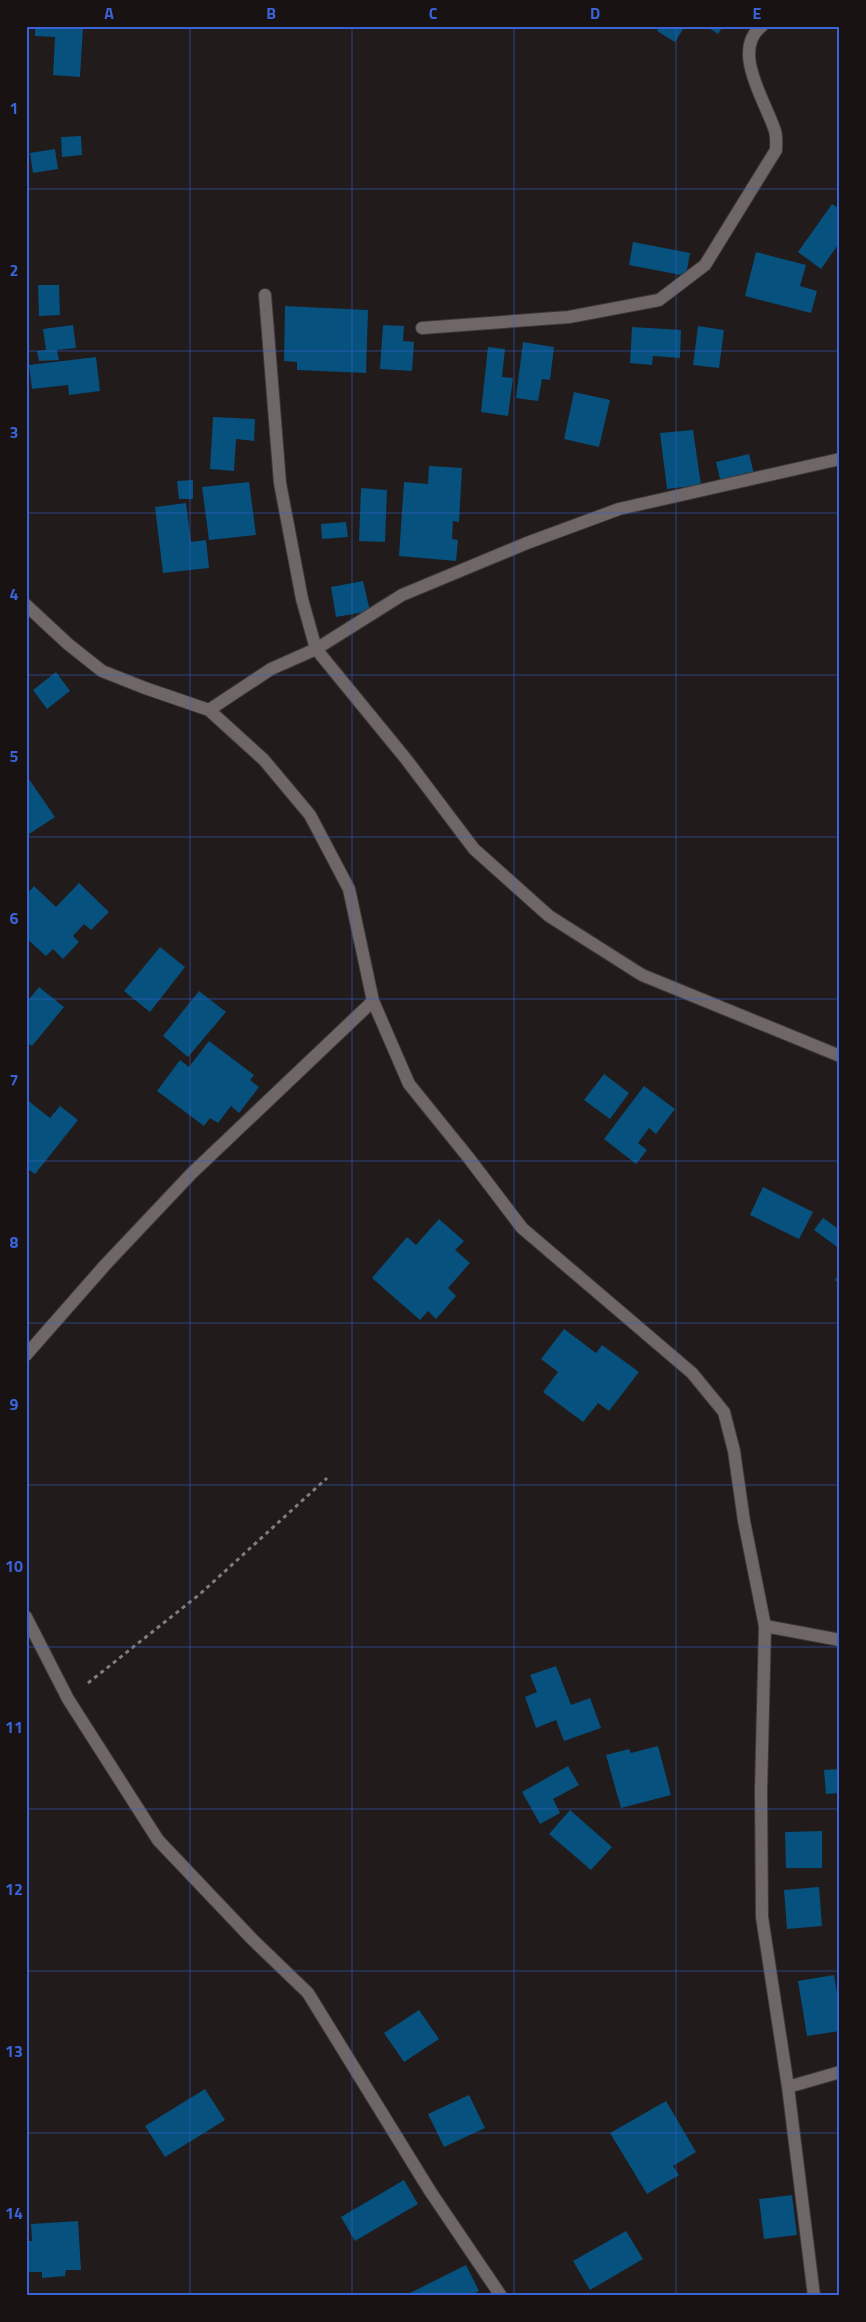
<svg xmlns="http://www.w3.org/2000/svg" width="866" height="2322" font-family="'Titillium Web',sans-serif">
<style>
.building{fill:#06517d}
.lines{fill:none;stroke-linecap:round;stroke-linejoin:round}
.minor-casing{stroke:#3e3939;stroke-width:14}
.path{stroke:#827c7c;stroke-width:3;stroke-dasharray:4 4;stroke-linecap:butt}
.minor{stroke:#6f6767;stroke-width:12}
.grid{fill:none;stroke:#3a63d8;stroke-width:1;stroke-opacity:0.55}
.neatline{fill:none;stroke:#3a63d8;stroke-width:2}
.grid-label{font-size:16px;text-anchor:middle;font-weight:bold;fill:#3a63d8}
</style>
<rect width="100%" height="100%" fill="#211b1b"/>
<path class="building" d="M35,26H83L80,77L53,75L55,37L35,36Z
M660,26H685L675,42L657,31Z
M706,26H723L718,34Z
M81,136L82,155L62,157L61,137Z
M55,149L58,169L33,173L30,153Z
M832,204L840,209V242L821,269L798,252Z
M633,242L690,253L686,276L629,265Z
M756,252L806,265L800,286L817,291L811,313L745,296Z
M38,285H59L60,315L39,316Z
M285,306L368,310L366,373L297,370V362L284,361Z
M73,325L76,348L57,350L59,360L39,361L37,351L46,350L43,329Z
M383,325L404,326L403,341L414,342L412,371L380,369Z
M698,326L724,330L719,368L693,365Z
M632,327L681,330L680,358L653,356L652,365L630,363Z
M523,342L554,347L550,380L542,379L538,401L516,398Z
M488,347L505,349L502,377L513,378L508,416L481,412Z
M96,357L100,391L69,395L68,385L32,389L29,365Z
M574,392L610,400L599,447L564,439Z
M213,417L255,419L254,441L236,439L234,471L210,469Z
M693,430L701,485L667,489L660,433Z
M749,454L754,474L721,483L716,462Z
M429,466L462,468L459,522L453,521L452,539L458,540L456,561L399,556L404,482L428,484Z
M193,480V499H179L177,481Z
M249,482L256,535L209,540L202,487Z
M361,488L387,490L385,542L359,541Z
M186,503L191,542L206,540L209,568L163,573L155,507Z
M346,522L348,537L322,539L321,524Z
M363,581L370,611L336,617L331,587Z
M56,672L70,691L47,709L33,690Z
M26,775L55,817L26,836Z
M79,883L109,912L91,930L84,924L73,936L79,942L63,959L53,949L46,956L26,938V895L34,886L56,907Z
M160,947L185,967L150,1012L124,991Z
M39,987L64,1007L32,1046L26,1042V1003Z
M199,991L226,1012L188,1057L163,1036Z
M209,1041L254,1075L250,1080L259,1087L239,1113L231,1106L218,1123L210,1118L204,1126L157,1091L180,1060L189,1067Z
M604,1074L629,1093L610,1119L584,1100Z
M644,1086L675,1109L656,1134L649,1128L638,1143L647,1150L636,1164L604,1139Z
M26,1099L50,1118L60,1106L78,1120L35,1174L26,1168Z
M763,1187L813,1212L799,1239L750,1215Z
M823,1218L840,1230V1249L814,1230Z
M439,1219L464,1241L455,1250L470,1263L448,1288L456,1296L436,1319L428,1311L420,1320L372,1278L407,1237L416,1245Z
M840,1272V1284L835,1280Z
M564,1329L596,1353L602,1345L639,1372L609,1411L598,1403L583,1422L543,1392L558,1372L541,1359Z
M556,1666L571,1705L590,1698L601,1728L564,1741L556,1720L536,1728L525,1697L537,1692L530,1675Z
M658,1746L671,1795L621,1808L606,1755L629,1749L631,1753Z
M568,1766L579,1785L553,1799L560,1813L540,1824L522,1792Z
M840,1769V1793L826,1794L824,1770Z
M570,1810L612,1847L591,1870L549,1834Z
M822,1831V1868H786L785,1832Z
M819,1887L822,1926L787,1929L784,1890Z
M834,1975L840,2011V2031L807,2036L798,1981Z
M419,2010L439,2039L404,2062L384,2033Z
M205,2089L225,2120L165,2157L145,2126Z
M469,2095L485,2128L444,2147L428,2114Z
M666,2101L696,2152L673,2166L679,2175L647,2194L610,2133Z
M404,2180L418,2204L355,2241L341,2217Z
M792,2195L797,2235L764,2239L759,2199Z
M78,2221L81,2270H66L65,2276L42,2278V2272H26V2241H32L31,2224Z
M626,2231L643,2259L590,2290L573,2261Z
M466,2265L479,2291L470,2296H409L408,2294Z"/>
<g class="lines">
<g class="minor-casing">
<path id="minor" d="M265,295L280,483L302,599L316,649L406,759L474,849L549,916L642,975L840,1056
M422,328L569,317L659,300L705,265L776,150C776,144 777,137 775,131C766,102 730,50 762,26
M26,605L68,644L102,671L145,688L209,710L264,760L310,815L349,889L373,1001L409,1084L468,1157L522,1228L692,1373L724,1412L734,1451L744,1521L765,1626L761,1791L762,1917L788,2087L814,2296
M209,710L271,669L316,649L402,595L527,543L619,509L840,459
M26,1355L106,1264L191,1174L373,1001
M26,1617L68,1699L158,1840L253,1940L308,1993L430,2191L501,2296
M765,1626L840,1640
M788,2087L840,2072"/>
</g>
<path class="path" d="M88,1683L200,1594L327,1478"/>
<use href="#minor" class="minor"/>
</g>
<path class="grid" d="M190,26V2296M352,26V2296M514,26V2296M676,26V2296M26,189H840M26,351H840M26,513H840M26,675H840M26,837H840M26,999H840M26,1161H840M26,1323H840M26,1485H840M26,1647H840M26,1809H840M26,1971H840M26,2133H840"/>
<rect width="866" height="2322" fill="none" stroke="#181212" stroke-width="55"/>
<rect x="28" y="28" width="810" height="2266" class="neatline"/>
<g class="grid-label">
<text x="109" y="19">A</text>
<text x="271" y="19">B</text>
<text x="433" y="19">C</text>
<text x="595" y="19">D</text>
<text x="757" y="19">E</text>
<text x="14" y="114">1</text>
<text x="14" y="276">2</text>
<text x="14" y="438">3</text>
<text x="14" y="600">4</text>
<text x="14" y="762">5</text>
<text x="14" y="924">6</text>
<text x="14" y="1086">7</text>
<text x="14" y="1248">8</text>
<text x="14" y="1410">9</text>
<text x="14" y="1572">10</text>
<text x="14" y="1733">11</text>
<text x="14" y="1895">12</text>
<text x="14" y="2057">13</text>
<text x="14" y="2219">14</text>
</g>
</svg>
